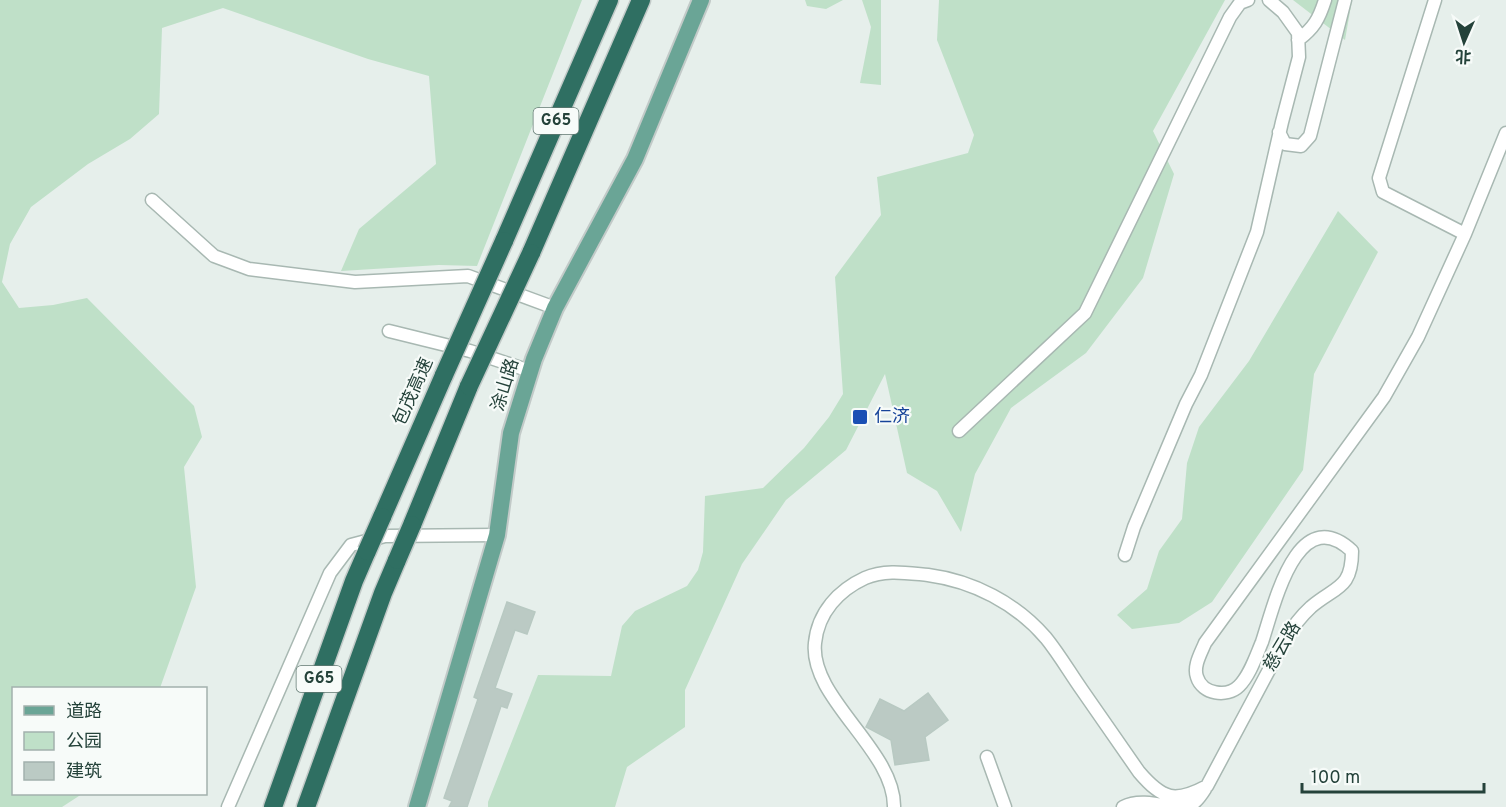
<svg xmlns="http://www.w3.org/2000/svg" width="1506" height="807" font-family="Overpass,'Noto Sans SC',sans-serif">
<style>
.green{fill:#bfe0c8}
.building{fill:#bbcac4;stroke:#b8c9c2;stroke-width:1.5}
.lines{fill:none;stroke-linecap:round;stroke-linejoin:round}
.minor-casing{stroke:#a8b8b2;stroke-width:15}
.major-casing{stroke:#c2cac8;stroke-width:20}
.highway-casing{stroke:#c2cac8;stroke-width:21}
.minor{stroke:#fff;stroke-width:12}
.major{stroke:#6aa596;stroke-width:16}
.highway{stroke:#2f6f62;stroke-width:18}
.highway-bridge-casing{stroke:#c2cac8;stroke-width:21;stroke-linecap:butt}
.highway-bridge{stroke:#2f6f62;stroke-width:18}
.transit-dot{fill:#1a4fb4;stroke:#f7fbf9;stroke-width:2}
.labels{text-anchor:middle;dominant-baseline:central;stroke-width:4.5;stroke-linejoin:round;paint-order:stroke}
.shield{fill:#f7fbf9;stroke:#637a73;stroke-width:1.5}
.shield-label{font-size:16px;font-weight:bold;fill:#24423a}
.street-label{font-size:18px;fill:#24423a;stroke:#f7fbf9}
.transit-label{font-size:18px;fill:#164399;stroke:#f7fbf9;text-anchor:start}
</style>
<rect width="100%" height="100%" fill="#e6efeb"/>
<path class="green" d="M0,0H582L477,266L439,265L341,271L359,229L436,164L429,76L368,59L223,8L162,28L159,114L130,139L88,164L31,207L10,244L2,282L19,308L53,305L87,298L194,406L202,437L184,467L196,587L160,688H14V794H82L62,807H0Z
M805,0H843L826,9L807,6Z
M862,0H881V85L860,83L871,27Z
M939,0H1225L1153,131L1174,174L1143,278L1086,353L1011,408L975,474L961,532L937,491L907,473L885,374L846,450L786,500L742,564L685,690V727L627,767L615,807H488V802L538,675L611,676L622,626L635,611L687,586L698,570L703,552L705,496L763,488L804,448L829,417L843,394L835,277L881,215L877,177L968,153L974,135L937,40Z
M1293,0H1352L1345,40Z
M1338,211L1378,252L1314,374L1303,470L1212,602L1179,623L1132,629L1117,615L1147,589L1159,551L1182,519L1187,463L1199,427L1249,361Z"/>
<path class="building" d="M507,602L535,612L527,634L515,630L495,688L512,694L507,708L501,706L467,807H449L452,801L444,798L478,699L474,697Z
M928,693L948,720L925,737L929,760L895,765L891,740L866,727L880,699L904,711Z"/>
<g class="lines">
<g class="minor-casing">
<path id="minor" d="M1435,0L1379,178L1383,192L1465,234
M1298,40C1314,28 1319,19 1325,0
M1279,132L1285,144L1301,146L1310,136L1345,0
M152,200L214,256L249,269L355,282L468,276L555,308
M389,331L470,351L530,371
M959,431L1085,313L1230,17L1240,3L1248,0
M1125,555L1134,527L1186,404L1201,375L1257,232L1282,122L1299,57L1298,33L1283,12L1269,0
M987,757L1005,807
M228,807L330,573L351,545L385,536L497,535
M894,807C895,750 809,698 815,643C818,612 839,590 865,578C885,569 907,573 928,575C973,581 1016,603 1046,638C1059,654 1070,673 1082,690C1101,717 1120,745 1139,772C1163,800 1175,803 1207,786L1285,640C1292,628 1300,617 1311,607C1336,586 1352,589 1352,551C1297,500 1274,606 1262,642C1256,656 1250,675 1239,686C1227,698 1202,694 1197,677C1193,666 1201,653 1205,643L1384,397L1418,337L1465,234L1506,133
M1123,807C1138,799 1157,804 1174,807
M1179,807C1193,807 1198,800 1205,789"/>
</g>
<g class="major-casing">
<path id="major" d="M417,807L497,535L511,433L534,359L555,308L635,159L701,0"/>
</g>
<g class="highway-casing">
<path id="highway" d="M504,241L609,0
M531,253L641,0
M382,517L444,375
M412,525L469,386
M273,807L354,581L367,551
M306,807L383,593L397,560"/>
</g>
<use href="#minor" class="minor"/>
<use href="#major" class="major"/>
<use href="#highway" class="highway"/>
<g class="highway-bridge-casing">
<path id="highway-bridge" d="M444,375L504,241
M469,386L531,253
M367,551L382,517
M397,560L412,525"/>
</g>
<use href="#highway-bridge" class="highway-bridge"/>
</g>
<rect class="transit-dot" x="852" y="409" width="16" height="16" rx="3"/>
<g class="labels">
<g class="shield">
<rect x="533.5" y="108" width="45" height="26" rx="4.5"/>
<rect x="296.5" y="666" width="45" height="26" rx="4.5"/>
</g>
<g class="shield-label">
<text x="556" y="121">G65</text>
<text x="319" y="679">G65</text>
</g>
<g class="street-label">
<text transform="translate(506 385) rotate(-73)">涂山路</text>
<text transform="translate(414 392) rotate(-66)">包茂高速</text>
<text transform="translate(1283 647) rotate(-59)">慈云路</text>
</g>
<g class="transit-label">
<text x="874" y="417">仁济</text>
</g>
</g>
<rect x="12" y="687" width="195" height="108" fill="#f7fbf9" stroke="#a3b1ad" stroke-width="1.5"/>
<rect x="24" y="706" width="30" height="9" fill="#6aa596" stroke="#a3b1ad" stroke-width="1.5"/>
<text x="66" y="717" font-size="18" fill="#24423a">道路</text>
<rect x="24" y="732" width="30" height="18" fill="#bfe0c8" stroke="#a3b1ad" stroke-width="1.5"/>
<text x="66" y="747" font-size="18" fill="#24423a">公园</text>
<rect x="24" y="762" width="30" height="18" fill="#bbcac4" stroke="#a3b1ad" stroke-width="1.5"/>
<text x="66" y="777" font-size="18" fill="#24423a">建筑</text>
<g transform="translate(1464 42) rotate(183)" stroke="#f7fbf9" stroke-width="4.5" paint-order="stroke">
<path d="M0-4.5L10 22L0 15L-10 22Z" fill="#24423a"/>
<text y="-9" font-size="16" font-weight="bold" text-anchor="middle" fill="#24423a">北</text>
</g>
<path d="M1302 783v9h182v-9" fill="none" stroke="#24423a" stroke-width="3"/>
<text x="1311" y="783" font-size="18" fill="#24423a" stroke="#f7fbf9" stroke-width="4.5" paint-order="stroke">100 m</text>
</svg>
